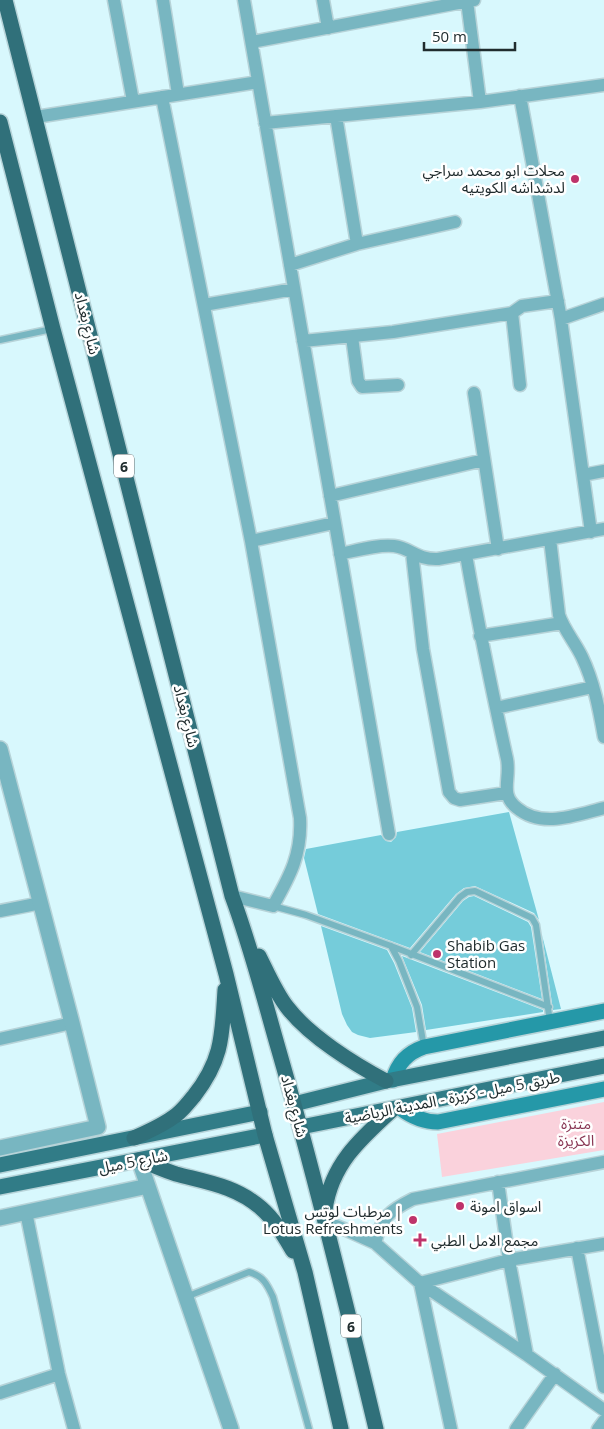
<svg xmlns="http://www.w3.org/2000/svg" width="604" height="1429" font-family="'Open Sans','Noto Sans Arabic',sans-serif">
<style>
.green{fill:#fad2dc}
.building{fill:#75ccda}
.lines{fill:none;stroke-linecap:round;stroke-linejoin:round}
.service-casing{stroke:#b7d3d8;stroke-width:9}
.minor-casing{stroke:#b7d3d8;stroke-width:15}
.tertiary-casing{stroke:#b7d3d8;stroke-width:18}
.secondary-casing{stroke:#b7d3d8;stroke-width:18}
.primary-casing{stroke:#b7d3d8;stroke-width:18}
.trunk-casing{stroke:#b7d3d8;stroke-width:18}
.service{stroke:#78b6c1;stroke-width:6}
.minor{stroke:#78b6c1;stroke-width:12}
.tertiary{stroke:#78b6c1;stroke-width:15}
.secondary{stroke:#2598a8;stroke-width:15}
.primary{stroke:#317c87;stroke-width:15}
.trunk{stroke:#30707a;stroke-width:15}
.poi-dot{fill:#be336b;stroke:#fff;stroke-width:2}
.labels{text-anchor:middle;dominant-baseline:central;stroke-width:5;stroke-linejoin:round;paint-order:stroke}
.shield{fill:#fff;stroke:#636b6d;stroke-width:1}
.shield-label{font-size:14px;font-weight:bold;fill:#202c2e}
.poi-label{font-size:15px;fill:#202c2e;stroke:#fff;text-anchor:start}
.street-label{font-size:15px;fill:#202c2e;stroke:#fff}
.park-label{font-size:15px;fill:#893754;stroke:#fff}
</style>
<rect width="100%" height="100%" fill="#d8f8fd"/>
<path class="green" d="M604,1102V1150L442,1177L437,1134Z"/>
<path class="building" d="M509,812L539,920L534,913L475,886L464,888L456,894L410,948L318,914L304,858L306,849L381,835L386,841L391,842L396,837L397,832Z
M474,896L528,922L531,927L542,999L420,952L463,901L469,897Z
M321,926L387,950L394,963L412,1008L416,1032L370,1038L358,1035L352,1032L347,1025L342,1014Z
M542,935L561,1009L553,1010Z
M402,956L543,1010V1012L426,1030L422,1005Z"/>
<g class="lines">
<g class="service-casing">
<path id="service" d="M0,340L52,329
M273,906L306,915L391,946L549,1007
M391,946L399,961L417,1007L424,1047
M411,955L460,897L467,892L475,891L532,918L536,925L550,1022
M186,1297L249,1272C263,1276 267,1284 273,1297L309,1429"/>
</g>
<g class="minor-casing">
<path id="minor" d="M114,0L133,101
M163,0L178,94
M244,0L389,834
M323,0L328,28
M467,1L480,102
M252,42L474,0
M520,96L561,319L591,532
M162,97L251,541L300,818C302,854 290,876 273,906L232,896
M336,116L357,244
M36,117L258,82
M265,123L480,102L604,85
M290,265L357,244L455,222
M204,305L294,289
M512,313L520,385
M561,319L604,304
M352,337L358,381L362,387L398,385
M303,341L393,332L512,313L522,306L558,301
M474,393L498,549
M583,475L604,471
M330,496L484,460
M550,539L559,615C564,630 575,642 582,657C594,682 599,709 604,737
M251,541L334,523
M412,553L423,649L449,792L454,798L460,800L506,793
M340,554C355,551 378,544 394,546C411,548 417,560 438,559L604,529
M466,555C478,623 492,691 507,759C511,779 499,794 517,808C542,829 576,815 604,808
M480,636L562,623
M496,708L593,687
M0,911L41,903
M0,1039L72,1023
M498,1182L509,1260L527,1355
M26,1212L59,1374L74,1429
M326,1222L344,1229L375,1243
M577,1248L604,1387
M420,1283L527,1355L604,1410
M420,1283L509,1260L604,1244
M0,1393L59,1374
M451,1429L420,1283L375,1243C382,1217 389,1211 413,1199L604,1162
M516,1429L555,1374
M598,1429L604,1421"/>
</g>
<g class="tertiary-casing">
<path id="tertiary" d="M0,749L72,1023L98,1127L0,1148
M139,1160L231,1429
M0,1218L148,1186"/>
</g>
<g class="secondary-casing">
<path id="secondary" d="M393,1080C398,1063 407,1053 424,1047L604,1011
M400,1108C412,1117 423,1122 438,1122L604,1089"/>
</g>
<g class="primary-casing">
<path id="primary" d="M294,1104L386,1081L604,1038
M301,1127L604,1066
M0,1165L260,1112
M0,1187L265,1135"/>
</g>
<g class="trunk-casing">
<path id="trunk" d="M5,0L232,896C251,947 264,999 279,1051C315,1176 346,1303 376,1429
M0,122L53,329L226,974L265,1135L305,1272L341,1429
M259,956C267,972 276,993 287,1007C309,1036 354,1064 386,1081
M134,1138C147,1132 161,1126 172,1118C181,1113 187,1104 194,1096C223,1059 222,1035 225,990
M139,1160C151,1164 163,1170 176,1174C206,1182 236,1186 261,1208C275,1220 284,1236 293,1251
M325,1210C331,1165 360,1139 392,1110"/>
</g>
<use href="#service" class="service"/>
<use href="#minor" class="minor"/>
<use href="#tertiary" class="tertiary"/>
<use href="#secondary" class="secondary"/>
<use href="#primary" class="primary"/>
<use href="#trunk" class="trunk"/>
</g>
<g class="poi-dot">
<circle cx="575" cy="179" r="5"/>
<circle cx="437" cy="954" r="5"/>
<circle cx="460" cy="1206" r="5"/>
<circle cx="413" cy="1220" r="5"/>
<path d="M417.5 1232.5h5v5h5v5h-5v5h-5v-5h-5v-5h5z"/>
</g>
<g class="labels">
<g class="shield">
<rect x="114" y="454.5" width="20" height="23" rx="4"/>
<rect x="341" y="1314.5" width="20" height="23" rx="4"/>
</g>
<g class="shield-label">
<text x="124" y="466">6</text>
<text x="351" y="1326">6</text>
</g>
<g class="poi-label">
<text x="565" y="170" text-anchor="end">محلات ابو محمد سراجي<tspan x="565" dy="17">لدشداشه الكويتيه</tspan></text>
<text x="447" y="945">Shabib Gas<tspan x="447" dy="17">Station</tspan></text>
<text x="470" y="1206">اسواق امونة</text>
<text x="403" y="1211" text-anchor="end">مرطبات لوتس |<tspan x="403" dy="17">Lotus Refreshments</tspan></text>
<text x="431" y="1240">مجمع الامل الطبي</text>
</g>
<g class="street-label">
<text transform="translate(88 323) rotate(76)">شارع بغداد</text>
<text transform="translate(187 716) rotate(76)">شارع بغداد</text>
<text transform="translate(452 1097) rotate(-11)">طريق 5 ميل - كزيزة - المدينة الرياضية</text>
<text transform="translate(295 1106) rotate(75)">شارع بغداد</text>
<text transform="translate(133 1161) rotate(-11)">شارع 5 ميل</text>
</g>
<g class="park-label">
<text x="576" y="1123">متنزة<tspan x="576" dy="17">الكزيزة</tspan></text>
</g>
</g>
<path d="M424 42v8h91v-8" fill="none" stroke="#202c2e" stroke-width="2.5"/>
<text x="432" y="42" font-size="15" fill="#202c2e" stroke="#ffffff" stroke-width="4" paint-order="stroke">50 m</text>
</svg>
